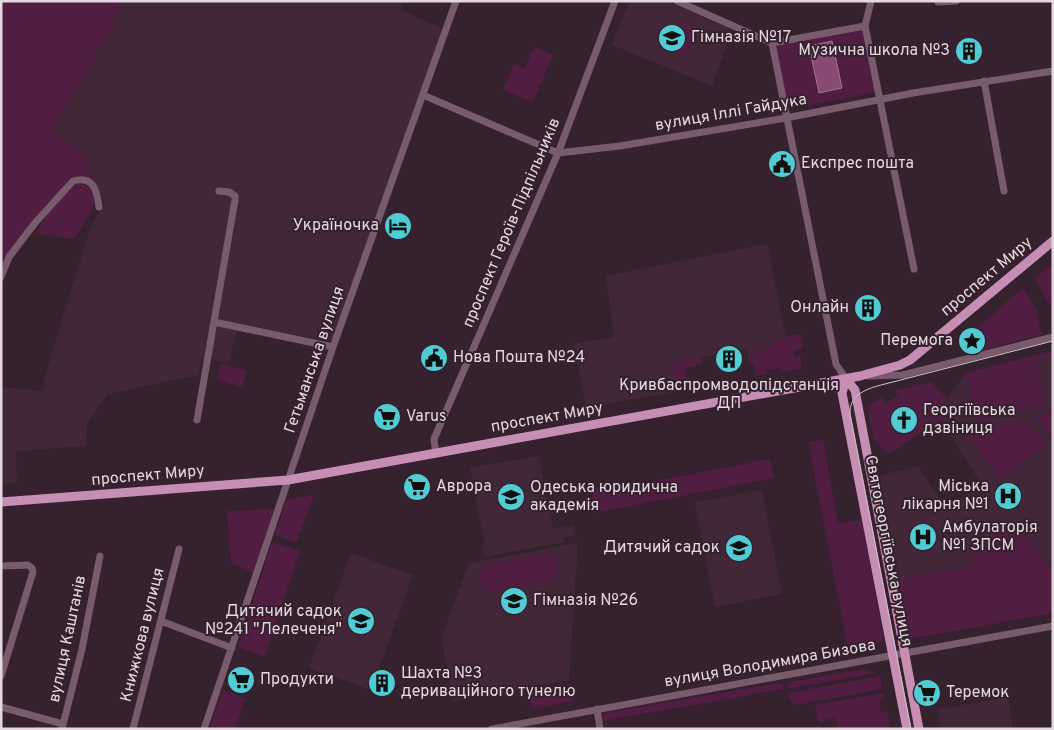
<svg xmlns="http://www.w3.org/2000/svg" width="1054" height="730" font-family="Overpass,sans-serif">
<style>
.built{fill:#412738}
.green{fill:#511e42}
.water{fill:#874b73;stroke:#a37593}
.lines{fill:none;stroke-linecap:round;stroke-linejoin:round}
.minor{stroke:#785c6d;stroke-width:7}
.major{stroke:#c68eb2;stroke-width:9}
.tram{stroke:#cec0c9;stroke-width:1}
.labels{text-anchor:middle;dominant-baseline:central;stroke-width:4;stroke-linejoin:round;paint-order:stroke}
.poi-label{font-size:16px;fill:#e4d7df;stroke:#35222e;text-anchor:start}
.street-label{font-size:16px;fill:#e4d7df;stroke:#35222e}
</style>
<rect width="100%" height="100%" fill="#35222e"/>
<path class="built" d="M122,1H404L401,10L446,30L334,342L238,324L229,363L202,359L198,375L108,394L87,424L86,446L16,451L17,483L1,484V387L43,391L44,380L90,228L105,203L87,168L88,159L82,153L52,133L61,113L108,35Z
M629,1H666L732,30L712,86L612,45Z
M767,244L786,337L748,357L746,349L673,363L678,391L586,408L574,344L614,337L606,276Z
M1053,351V613L910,639L878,476L918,466L946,509L981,484L941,420L947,398L966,373Z
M539,456L553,529L574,525L575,535L564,537L565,542L484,557L482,546L485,545L470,468Z
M762,490L782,594L715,607L695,502Z
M578,543L569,680L453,701L441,638L469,563Z
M351,553L413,575L371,690L309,668Z
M1008,697L1013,729H941L938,709Z"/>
<path class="green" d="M1,1H122L108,35L61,113L52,133L82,153L88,159L87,168L95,183C87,176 82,176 71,179L6,255L1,266Z
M681,20L696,26L685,56L669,50Z
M864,27L877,92L788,109L775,44Z
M534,47L553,55L533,102L503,90L514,64L525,68Z
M81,181C101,193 97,203 86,220C82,227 79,234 72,239L37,233C48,213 60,190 81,181Z
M1053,263V309L1034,279Z
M1023,288L1037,311L1041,335L982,350L981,346L966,351L961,342Z
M801,334L803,348L793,351L794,356L800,355L802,368L781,372L780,368L766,370L767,374L756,376C755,370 755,363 748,361V357L786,337Z
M1053,351V357L1035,361L1045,404L978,421L966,373Z
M701,357L702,364L685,368L688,383L694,382L695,388L678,391L673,363Z
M221,363L247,371L242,387L216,379Z
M931,382L947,398L941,420L888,454L873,438L868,406L882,397L886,403L898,396L894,391Z
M1053,412V437L1035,417Z
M1024,420L1046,445L1000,479L967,435Z
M823,440L838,523L862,520L884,642L848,648L808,442Z
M770,459L774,478L593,513L592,488L603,486L608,490Z
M314,495L296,543L275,535L287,499Z
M278,509L257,574L231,563L227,511Z
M1016,527L1020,530L1053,572V613L910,639L898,579L973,566L969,542Z
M272,542L300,551L265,656L238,647Z
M547,554L555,556L558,562V575L551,581L492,591L486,590L480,582V571L487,564Z
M863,669L876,673L787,689V685L789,682Z
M880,676L882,689L796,705L790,701L788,693Z
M779,683L782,684L784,689L602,721L603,716L605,713Z
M571,686L574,701L532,709L529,694Z
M223,690L245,698L235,729H210Z
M883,693L884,699L879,700L881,712L887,711L890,729H838L835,717L825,719V722L818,723L815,705Z"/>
<path class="water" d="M832,41L842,88L819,93L809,46Z"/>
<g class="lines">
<path class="minor" d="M677,1L772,43
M871,1L865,26L914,269
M938,2L956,1
M772,43L836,364L846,379
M772,43L865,26
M984,81L1004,191
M423,95L558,153L620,146L786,118L913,93L1053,71
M1,277L9,257L35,223L73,181C93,175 97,190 99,207
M214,322L333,347
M868,376L903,375L1053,337
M197,420L235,200V196L229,192L219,191
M436,454L434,439L558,153L615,1
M1,566L28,565L32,568L33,572L1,676
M161,621L232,648
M1,707L63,724
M597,709L600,729
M62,729L82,649L100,556
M133,729L179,549
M204,729L333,347L456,1
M492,729L1053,626"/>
<path class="major" d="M846,379L855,390L919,729
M846,379L842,393L907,729
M1,502L288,480L860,376L900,365L910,360L1053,241"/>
<path class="tram" d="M911,729L850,414C849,395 866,389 881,385L1053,341"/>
</g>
<defs>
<g id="school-disc" transform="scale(1.4375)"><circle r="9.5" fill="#51ccd4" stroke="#35222e"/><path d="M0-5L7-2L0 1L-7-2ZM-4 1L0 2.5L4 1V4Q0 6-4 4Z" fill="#111"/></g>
<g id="building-disc" transform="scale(1.4375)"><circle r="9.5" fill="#51ccd4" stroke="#35222e"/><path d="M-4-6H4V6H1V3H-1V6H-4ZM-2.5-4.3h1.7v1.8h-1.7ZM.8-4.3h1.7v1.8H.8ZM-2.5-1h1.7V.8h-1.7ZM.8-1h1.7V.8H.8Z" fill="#111"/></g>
<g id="civic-disc" transform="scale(1.4375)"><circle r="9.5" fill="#51ccd4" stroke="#35222e"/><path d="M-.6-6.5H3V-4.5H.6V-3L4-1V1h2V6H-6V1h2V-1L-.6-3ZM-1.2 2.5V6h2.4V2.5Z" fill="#111"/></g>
<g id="hotel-disc" transform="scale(1.4375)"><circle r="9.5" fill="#51ccd4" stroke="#35222e"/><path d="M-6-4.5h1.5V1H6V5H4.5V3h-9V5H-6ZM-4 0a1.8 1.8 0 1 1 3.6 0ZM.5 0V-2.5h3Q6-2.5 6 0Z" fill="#111"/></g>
<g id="sight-disc" transform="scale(1.4375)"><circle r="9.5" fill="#51ccd4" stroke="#35222e"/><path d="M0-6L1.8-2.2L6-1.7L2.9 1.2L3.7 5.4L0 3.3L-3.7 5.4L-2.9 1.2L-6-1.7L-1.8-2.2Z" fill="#111"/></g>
<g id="supermarket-disc" transform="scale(1.4375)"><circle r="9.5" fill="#51ccd4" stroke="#35222e"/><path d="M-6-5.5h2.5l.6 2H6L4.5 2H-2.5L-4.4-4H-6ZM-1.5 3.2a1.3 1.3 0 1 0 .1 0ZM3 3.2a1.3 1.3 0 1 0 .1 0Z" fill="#111"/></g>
<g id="church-disc" transform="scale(1.4375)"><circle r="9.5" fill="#51ccd4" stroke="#35222e"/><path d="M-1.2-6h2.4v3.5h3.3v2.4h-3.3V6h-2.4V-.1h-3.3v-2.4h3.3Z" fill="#111"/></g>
<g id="hospital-disc" transform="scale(1.4375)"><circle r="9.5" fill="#51ccd4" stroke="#35222e"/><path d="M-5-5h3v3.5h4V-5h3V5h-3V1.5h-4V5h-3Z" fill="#111"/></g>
<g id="university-disc" transform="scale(1.4375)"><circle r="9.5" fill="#51ccd4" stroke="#35222e"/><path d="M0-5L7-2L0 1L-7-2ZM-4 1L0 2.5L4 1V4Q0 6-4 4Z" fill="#111"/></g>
</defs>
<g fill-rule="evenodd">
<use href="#school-disc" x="672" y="38"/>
<use href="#building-disc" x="969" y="51"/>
<use href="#civic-disc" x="782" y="164"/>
<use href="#hotel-disc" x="398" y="226"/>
<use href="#building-disc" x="868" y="308"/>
<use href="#sight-disc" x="972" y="341"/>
<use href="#civic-disc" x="434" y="358"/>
<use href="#building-disc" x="729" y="359"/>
<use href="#supermarket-disc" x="387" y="417"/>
<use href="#church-disc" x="904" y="420"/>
<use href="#supermarket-disc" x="417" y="487"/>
<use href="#hospital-disc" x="1008" y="496"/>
<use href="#university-disc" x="511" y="497"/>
<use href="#hospital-disc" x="923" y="537"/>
<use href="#school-disc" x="739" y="548"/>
<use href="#school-disc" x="514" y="601"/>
<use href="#school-disc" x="361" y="621"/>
<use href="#supermarket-disc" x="241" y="680"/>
<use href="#building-disc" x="382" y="683"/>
<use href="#supermarket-disc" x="927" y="693"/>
</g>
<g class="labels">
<g class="poi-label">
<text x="691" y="38">Гімназія №17</text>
<text x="950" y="51" text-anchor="end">Музична школа №3</text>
<text x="801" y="164">Експрес пошта</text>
<text x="379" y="226" text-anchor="end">Україночка</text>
<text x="849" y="308" text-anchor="end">Онлайн</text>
<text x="953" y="341" text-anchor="end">Перемога</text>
<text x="453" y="358">Нова Пошта №24</text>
<text x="729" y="386" text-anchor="middle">Кривбаспромводопідстанція<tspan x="729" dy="18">ДП</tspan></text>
<text x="923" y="411">Георгіївська<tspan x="923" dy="18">дзвіниця</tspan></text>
<text x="406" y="417">Varus</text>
<text x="436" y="487">Аврора</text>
<text x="989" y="487" text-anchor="end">Міська<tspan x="989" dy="18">лікарня №1</tspan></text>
<text x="530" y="488">Одеська юридична<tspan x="530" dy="18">академія</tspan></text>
<text x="942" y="528">Амбулаторія<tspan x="942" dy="18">№1 ЗПСМ</tspan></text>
<text x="720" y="548" text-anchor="end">Дитячий садок</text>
<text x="533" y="601">Гімназія №26</text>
<text x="342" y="612" text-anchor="end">Дитячий садок<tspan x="342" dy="18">№241 "Лелеченя"</tspan></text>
<text x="401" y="674">Шахта №3<tspan x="401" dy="18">дериваційного тунелю</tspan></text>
<text x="260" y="680">Продукти</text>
<text x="946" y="693">Теремок</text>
</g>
<g class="street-label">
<text transform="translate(731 113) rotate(-10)">вулиця Іллі Гайдука</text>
<text transform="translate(512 223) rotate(-67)">проспект Героїв-Підпільників</text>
<text transform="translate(987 277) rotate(-40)">проспект Миру</text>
<text transform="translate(315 360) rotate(-71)">Гетьманська вулиця</text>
<text transform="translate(547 418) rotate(-10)">проспект Миру</text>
<text transform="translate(148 476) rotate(-5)">проспект Миру</text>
<text transform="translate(888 551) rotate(79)">Святогеоргіївська вулиця</text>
<text transform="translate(143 635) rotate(-76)">Книжкова вулиця</text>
<text transform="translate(68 639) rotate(-78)">вулиця Каштанів</text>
<text transform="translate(770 664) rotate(-10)">вулиця Володимира Бизова</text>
</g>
</g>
<rect width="1054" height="730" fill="none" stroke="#e4d7df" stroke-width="5"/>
</svg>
